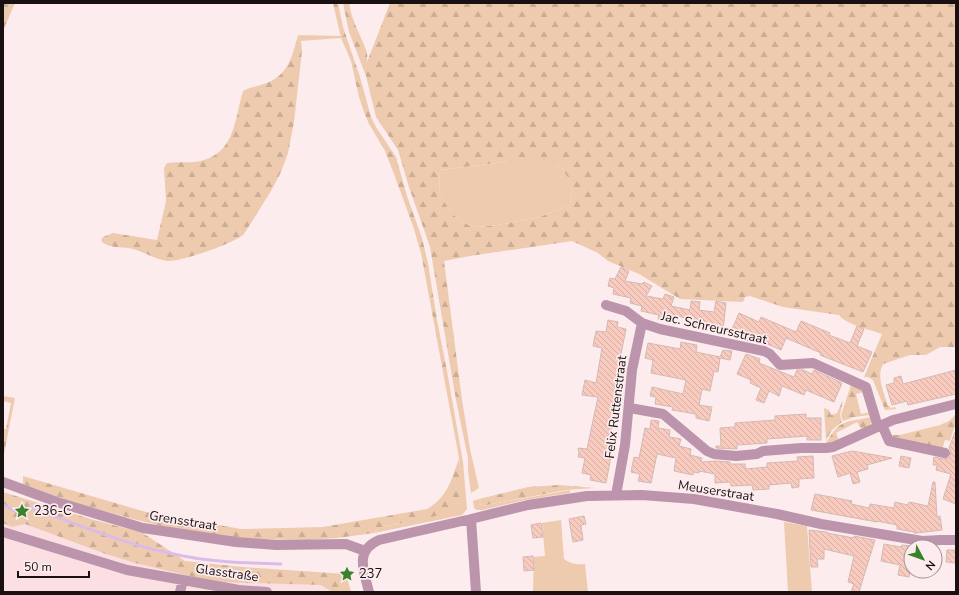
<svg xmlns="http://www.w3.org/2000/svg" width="959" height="595" font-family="'Nunito Sans',sans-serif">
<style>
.built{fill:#fbdfe3}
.grass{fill:#eecbae}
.forest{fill:url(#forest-firs);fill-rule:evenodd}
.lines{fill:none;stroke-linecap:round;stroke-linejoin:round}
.stream{stroke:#dbbce9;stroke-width:3}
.building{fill:url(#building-back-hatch);stroke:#d2bab4}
.minor{stroke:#bc94ac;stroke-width:10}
.labels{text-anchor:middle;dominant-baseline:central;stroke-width:3.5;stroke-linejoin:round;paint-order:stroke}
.street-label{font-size:13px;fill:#181011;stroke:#fcecee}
.poi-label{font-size:13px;fill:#181011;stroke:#fcecee;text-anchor:start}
</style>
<defs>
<pattern id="forest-firs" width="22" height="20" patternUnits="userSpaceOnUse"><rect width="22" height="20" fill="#eecbae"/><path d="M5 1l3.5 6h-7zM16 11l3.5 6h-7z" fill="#cbad95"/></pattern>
<pattern id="building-back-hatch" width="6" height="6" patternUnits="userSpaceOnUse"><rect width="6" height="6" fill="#f9cbbf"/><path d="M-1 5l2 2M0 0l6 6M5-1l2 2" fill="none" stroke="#d5ada3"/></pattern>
</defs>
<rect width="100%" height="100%" fill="#fcecee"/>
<path class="built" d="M3,503L189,572L318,581L334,592H3Z"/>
<path class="grass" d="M298,35L341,36V38L301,41Z
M505,162H556C570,179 575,182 570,205L540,217L498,225L477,227L468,225L452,214L440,195L439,170Z
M447,371L463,462L467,509L462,515L374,533L379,528L403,523L463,501V491L459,458L443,372Z
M456,400H462L470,449L479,488L471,493L468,471V458Z
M570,490V493L525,500L483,510H477L474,508L473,501L479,499L481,506Z
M561,520L564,559C571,564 577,565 585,564L588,592H531L533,591L534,557L545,556L542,523Z
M784,522L807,526L812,592H788Z"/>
<path class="forest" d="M3,3H15L3,31Z
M333,3H338L343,27L360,77L371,117L376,127L396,157L407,196L422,238L428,263L437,320L447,371L443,372L421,253L414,229L394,174L385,151L369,124L364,112L359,97L351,61L341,38Z
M343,3H349C352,22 360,33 366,50C368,54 367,59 367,62L390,3H956V347H940L926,355H910L883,364C876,377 884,392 888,406H890V408L895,407L896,409L885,410L873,380L868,377H864L882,334C871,330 845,324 839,315L783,307L750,296L745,297L743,302L680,299L639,274L608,261L598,253L572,241L470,256L444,261L462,400H456L430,247L409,187L398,150L376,117L366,76L349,32ZM505,162H556C570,179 575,183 570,205L540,217L498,225L477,227L468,225L452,214L440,195L439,170Z
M298,35L301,41L302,51L294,122L288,153L281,172L271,191L244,234C235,243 181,262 167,261C154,259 143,251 129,248C120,247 111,248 103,243L101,240L103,237L113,233L157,240L166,201L164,168L167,163C179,161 192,164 204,160C235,151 235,118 243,91C250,87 259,86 267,83C289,74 292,56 298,35Z
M852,382L864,392L856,394L861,414L870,412V415L854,417L843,421L841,415Z
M3,396L15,398L3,459V429H6L11,403L3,401Z
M843,400L840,415L842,422L832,430L826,440L824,408L829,410L831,415L837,413Z
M956,414V422L950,441L945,440L942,450L891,439L890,435H900L940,425L949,421Z
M871,417L872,421L870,425L862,430L857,422L836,433L839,441L834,443H826C841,418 845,423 871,417Z
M459,458C460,469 467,496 461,506C460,509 457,510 454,512L379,528L374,533L337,538L308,540L244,539L161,526L129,518L69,501L23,484V476L146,512L241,529L323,527L427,509C447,498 452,479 459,458Z
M559,485L595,488L566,490L481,506L479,499L528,487Z
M3,492L91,519L143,533L185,561L243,567L346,574L351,592H332L321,585L216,582L135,563L106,554L25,524L12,527L3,523Z"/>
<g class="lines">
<path class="stream" d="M3,505L24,515L30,507C76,524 122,543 169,553C206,562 244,563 281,564"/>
</g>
<path class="building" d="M621,267L629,271L625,281L642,284L644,282L652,286L646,296L663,299L665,294L674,297L671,306L690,310L691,301L700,302L699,310L714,312L716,301L726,303L723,330L698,325V327L685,325L686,318L672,315L670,322L658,319L659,315L641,311L642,306L630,303L631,298L613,294L614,288L608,286L610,278L615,279Z
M739,313L759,322L761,317L796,332L801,321L830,333L829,335L850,343L857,326L864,329L857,346L872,352L863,372L820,355L821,353L786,338L781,350L753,338L751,342L730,334Z
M608,320L618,322L617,327L626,329L614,389L619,390L607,450L612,451L606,483L590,480L591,475L582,473L585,458L578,457L579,453L578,448L587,449L598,397L582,395L585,380L596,383L602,348L593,346L596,331L606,332Z
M681,342L697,345L696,352L720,357L723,350L732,351L730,360L720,358L718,372L714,371L710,391L702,389L699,405L712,407L709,421L696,418V414L672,410L673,407L655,404L656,397L650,396L652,387L683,394L686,380L651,373L653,360L645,358L648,343L680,349Z
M746,354L760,359L759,363L794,377L797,370H803L812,374L814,370L842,383L834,402L806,390L804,395L782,386L779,396L769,391L764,403L756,400L761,388L750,383L751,380L737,374Z
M956,370V394L908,405L907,401L892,405L886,385L894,383V378L901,376L903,384Z
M806,414V418H821V440H807V436L767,439V443L737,445V449L716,448V446H721L720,428L735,427V423L775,420V416Z
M651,420L659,421L658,428L670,430L669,437L681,439L679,446L691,449L690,455L702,458L701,462L717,461L730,462V464H745L746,469L767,467V463L798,461L797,457L813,456L814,478L799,479V487L792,488L791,483L769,485V489L753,490L752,485L731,486L730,482L715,483V474L699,471V473L694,472L693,475L674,471L676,458L657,454L651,483L638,481L640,474L631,472L634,457L639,458L645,428L650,429Z
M955,432H956V504L943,499L951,474L936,470L937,465H933L934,457L944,459L950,457L951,451L949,448Z
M852,451L892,458L867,465L868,469L857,472L860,482L853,484L850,473L838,477L832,456Z
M901,456L911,458L909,468L899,466Z
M933,482H935L937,517L940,516L942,530L917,533H914V532L897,529V525L877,521V522L811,510L815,494L852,501L851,504L869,508L870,504L894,508L895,502L908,505L909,502L928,506Z
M584,516L586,524L581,525L583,540L573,542L569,519Z
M541,523L543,537L533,538L531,525Z
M809,530L827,532V533L854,538V536L875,540L859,592H851L854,584L848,582L854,556L824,549V559H817L818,567H811Z
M884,544L901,547L902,545L911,546V569L909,577L898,575L900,565L881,561Z
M947,550H956V563L946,562Z
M533,556L534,570L524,571L523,557Z"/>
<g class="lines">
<path class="minor" d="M606,305L626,311L642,323L660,329L764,351L770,354L780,365L813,363L866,387L878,427
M630,408L663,414L707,451L714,454L736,456L757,454L763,451L801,448H826L833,447L893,420L956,404
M882,425L889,441L945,453
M3,482L57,502L143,528L236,542L276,545L346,544L365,551
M616,495L625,445L632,370L642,323
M471,519L476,592
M3,532L127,570L239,590L267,592
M180,592L183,580
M369,592C364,571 354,551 379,540L471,519L528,505L587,496L642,495L694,499L777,514L821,524L922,541L941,540H956"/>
</g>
<defs>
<g id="sight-bare" transform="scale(1.2)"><path d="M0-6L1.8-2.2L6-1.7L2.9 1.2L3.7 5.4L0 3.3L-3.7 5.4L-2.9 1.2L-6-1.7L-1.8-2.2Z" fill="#398229" stroke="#fcecee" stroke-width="2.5" paint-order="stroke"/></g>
</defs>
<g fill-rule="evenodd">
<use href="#sight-bare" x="22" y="511"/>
<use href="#sight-bare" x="347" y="574"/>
</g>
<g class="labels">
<g class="street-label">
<text transform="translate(714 328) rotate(13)">Jac. Schreursstraat</text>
<text transform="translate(616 407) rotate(-83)">Felix Ruttenstraat</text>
<text transform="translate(716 491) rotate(9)">Meuserstraat</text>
<text transform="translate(183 521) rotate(9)">Grensstraat</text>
<text transform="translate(227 573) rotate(8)">Glasstraße</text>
</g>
<g class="poi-label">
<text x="34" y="511">236-C</text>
<text x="359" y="574">237</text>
</g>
</g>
<rect width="959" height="595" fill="none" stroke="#181011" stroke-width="8"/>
<g transform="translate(923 559) rotate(131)"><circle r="19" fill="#fcecee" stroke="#a19496"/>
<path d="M0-3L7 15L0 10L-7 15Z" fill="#398229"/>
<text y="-6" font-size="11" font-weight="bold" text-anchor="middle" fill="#181011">N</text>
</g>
<path d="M18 571v6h71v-6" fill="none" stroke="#181011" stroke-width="2"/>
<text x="24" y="571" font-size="12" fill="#181011" stroke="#fcecee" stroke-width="3" paint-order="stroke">50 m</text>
</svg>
